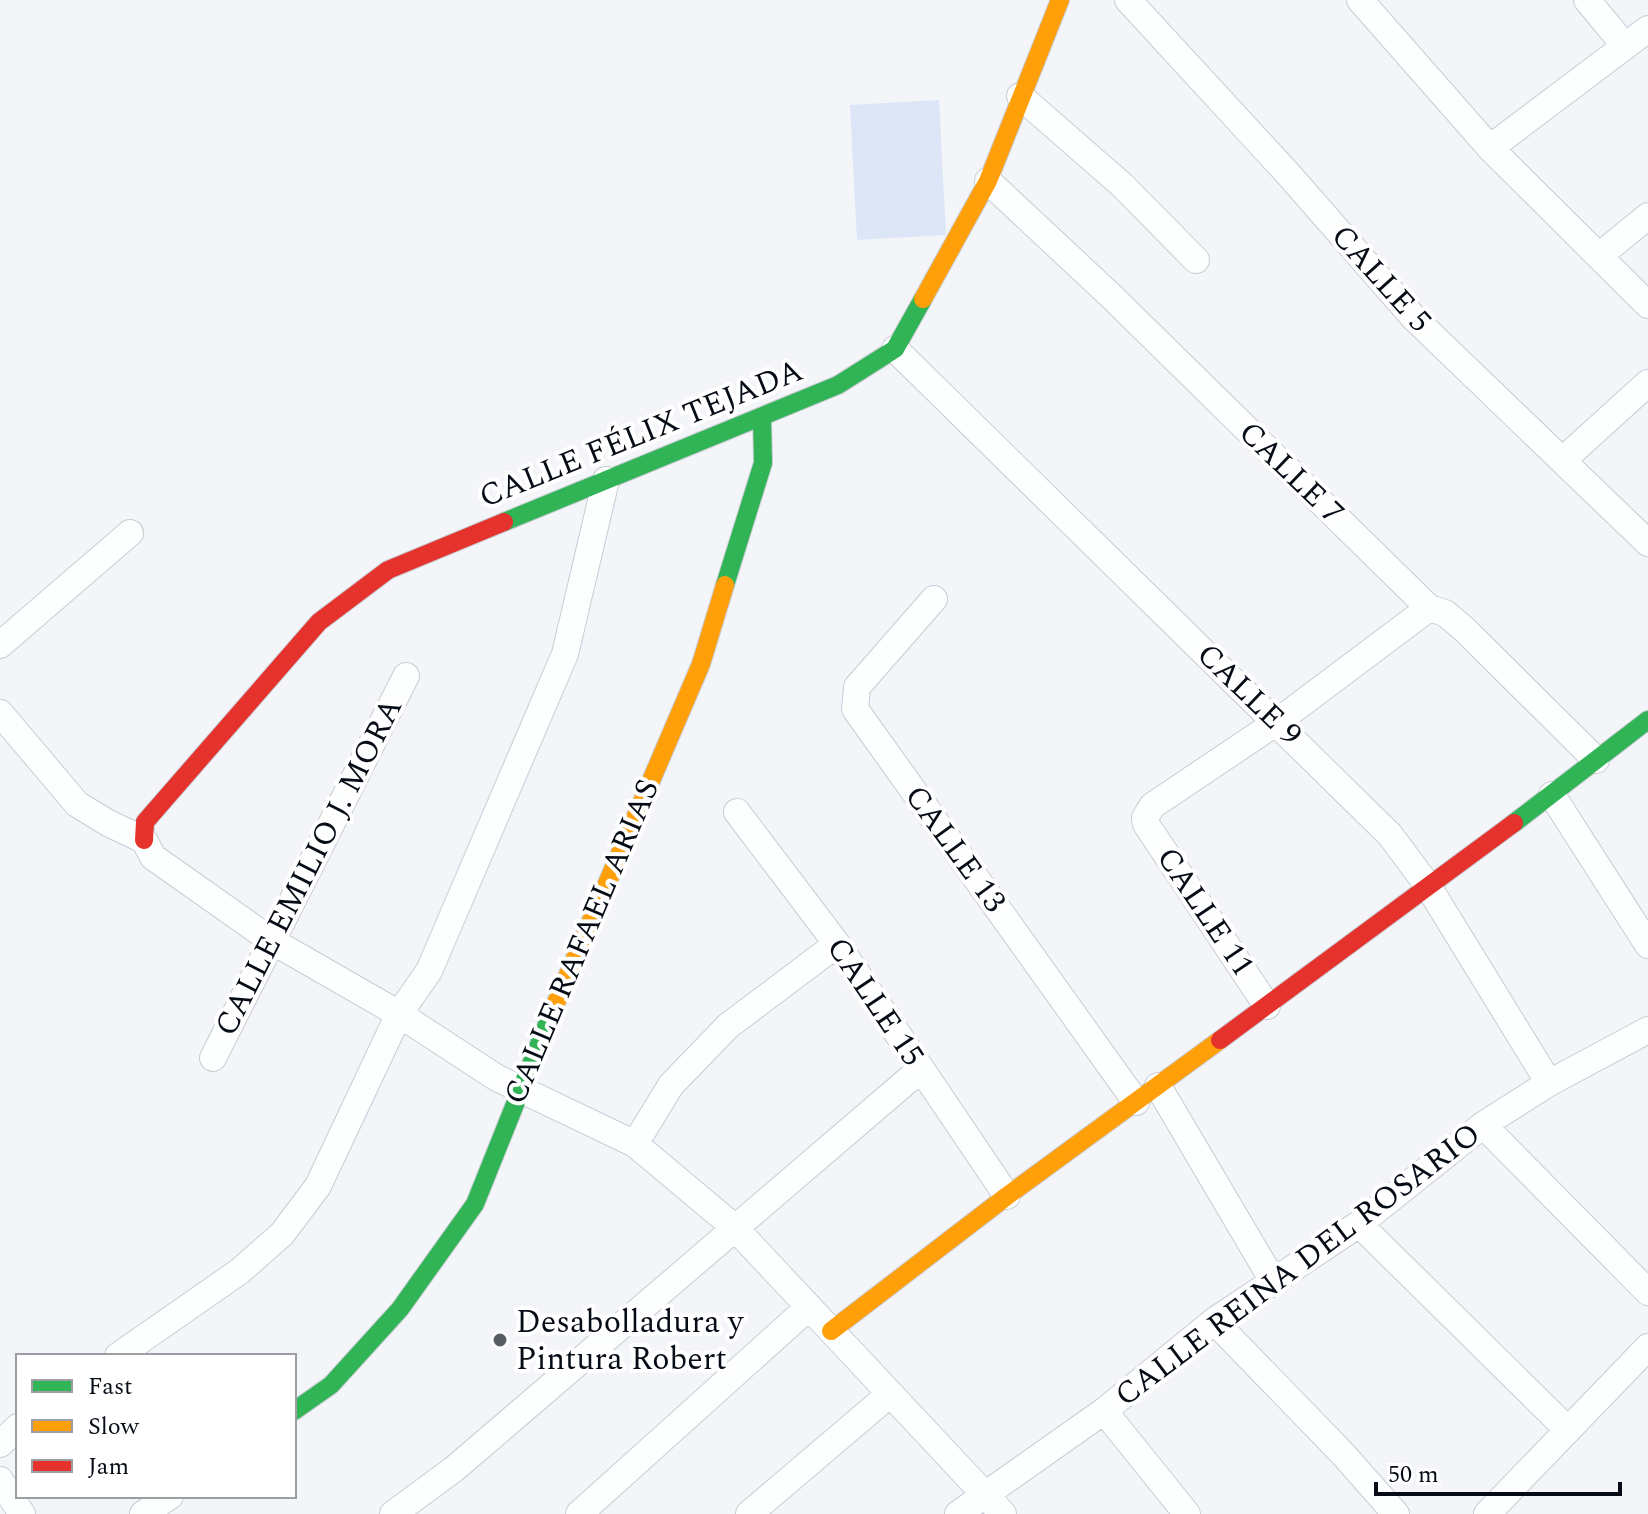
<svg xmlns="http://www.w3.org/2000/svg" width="1648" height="1514" font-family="Spectral,serif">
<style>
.green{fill:#dce6f7}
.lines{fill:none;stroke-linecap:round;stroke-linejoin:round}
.street-casing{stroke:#c8ccd4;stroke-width:28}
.fast-casing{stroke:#c8ccd4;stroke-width:20}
.slow-casing{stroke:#c8ccd4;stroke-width:20}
.jam-casing{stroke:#c8ccd4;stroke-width:20}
.street{stroke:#fdfefe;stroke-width:26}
.fast{stroke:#30b455;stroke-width:18}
.slow{stroke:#ff9f0a;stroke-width:18}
.jam{stroke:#e5322d;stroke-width:18}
.poi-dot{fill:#595e65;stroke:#fff;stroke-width:3}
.labels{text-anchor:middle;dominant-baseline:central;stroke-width:8;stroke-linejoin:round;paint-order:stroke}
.street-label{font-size:32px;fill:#060c16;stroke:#fff}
.poi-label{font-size:32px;fill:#060c16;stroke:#fff;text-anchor:start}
</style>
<rect width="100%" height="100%" fill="#f3f5f8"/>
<path class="green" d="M939,100L946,235L857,240L850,105Z"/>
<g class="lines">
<g class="street-casing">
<path id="street" d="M1128,0L1290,176L1414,318L1648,543
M1360,0L1490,148L1648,305
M1587,0L1625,46
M1020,96L1122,185L1196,260
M1490,148L1648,29
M988,181L1111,296L1429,608L1445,613L1464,629L1596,760
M1599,256L1648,216
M895,349L1390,835L1428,886L1549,1083
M1563,460L1648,383
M934,599L857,687L855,709L1136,1102
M0,645L130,533
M0,713L77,804L108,823L144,840L153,857L272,941L399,1014L497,1078L635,1144L734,1227L1003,1514
M1552,795L1648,945
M737,812L837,944L1007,1196
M1267,1006L1146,824L1145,818L1152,806L1277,722L1429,608
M213,1058L406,676
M1158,1086L1273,1281
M1483,1125L1648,1292
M635,1144L671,1085L728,1026L837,944
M1359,1224L1568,1430
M1214,1321L1342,1453L1396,1514
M118,1356L240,1271L282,1234L318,1186L399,1014L429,971L565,654L606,480
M1104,1411L1187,1514
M0,1444L18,1427
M0,1480L22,1514
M143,1514L170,1496
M393,1514L454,1469L921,1069
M579,1514L809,1307
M749,1514L890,1394
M958,1514L1104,1411L1214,1321L1359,1224L1483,1125L1549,1083L1648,1030
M1487,1514L1648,1347"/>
</g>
<g class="fast-casing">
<path id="fast" d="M504,522L838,385L895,349L923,299
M725,585L763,463L762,417
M1514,823L1648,720
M294,1411L331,1385L400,1309L475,1204L552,1012"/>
</g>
<g class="slow-casing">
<path id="slow" d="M923,299L988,181L1060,0
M552,1012L701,664L725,585
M831,1331L1007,1196L1220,1040"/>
</g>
<g class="jam-casing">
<path id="jam" d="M144,840L145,822L319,622L388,570L504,522
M1220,1040L1514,823"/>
</g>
<use href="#street" class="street"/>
<use href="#fast" class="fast"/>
<use href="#slow" class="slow"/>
<use href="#jam" class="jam"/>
</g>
<circle class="poi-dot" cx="500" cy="1340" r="8"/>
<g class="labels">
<g class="street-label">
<text transform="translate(1381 279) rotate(48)">CALLE 5</text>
<text transform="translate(641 434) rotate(-22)">CALLE FÉLIX TEJADA</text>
<text transform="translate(1291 473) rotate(44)">CALLE 7</text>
<text transform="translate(1249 695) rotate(44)">CALLE 9</text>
<text transform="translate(955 849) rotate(54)">CALLE 13</text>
<text transform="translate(309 867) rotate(-63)">CALLE EMILIO J. MORA</text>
<text transform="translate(1205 912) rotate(56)">CALLE 11</text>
<text transform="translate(582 942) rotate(-67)">CALLE RAFAEL ARIAS</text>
<text transform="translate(875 1002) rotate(56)">CALLE 15</text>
<text transform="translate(1298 1265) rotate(-37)">CALLE REINA DEL ROSARIO</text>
</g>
<g class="poi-label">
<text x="516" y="1322">Desabolladura y<tspan x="516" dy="37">Pintura Robert</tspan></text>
</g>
</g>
<rect x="16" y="1354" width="280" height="144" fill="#ffffff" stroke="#9b9ea2" stroke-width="2"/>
<rect x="32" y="1380" width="40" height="12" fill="#30b455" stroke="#9b9ea2" stroke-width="2"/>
<text x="88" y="1394" font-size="24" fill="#060c16">Fast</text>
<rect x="32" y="1420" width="40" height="12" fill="#ff9f0a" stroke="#9b9ea2" stroke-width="2"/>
<text x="88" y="1434" font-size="24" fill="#060c16">Slow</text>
<rect x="32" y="1460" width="40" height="12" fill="#e5322d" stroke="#9b9ea2" stroke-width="2"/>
<text x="88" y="1474" font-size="24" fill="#060c16">Jam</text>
<path d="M1376 1482v12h244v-12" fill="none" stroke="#060c16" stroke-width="4"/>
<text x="1388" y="1482" font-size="24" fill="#060c16" stroke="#ffffff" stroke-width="6" paint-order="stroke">50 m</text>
</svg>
